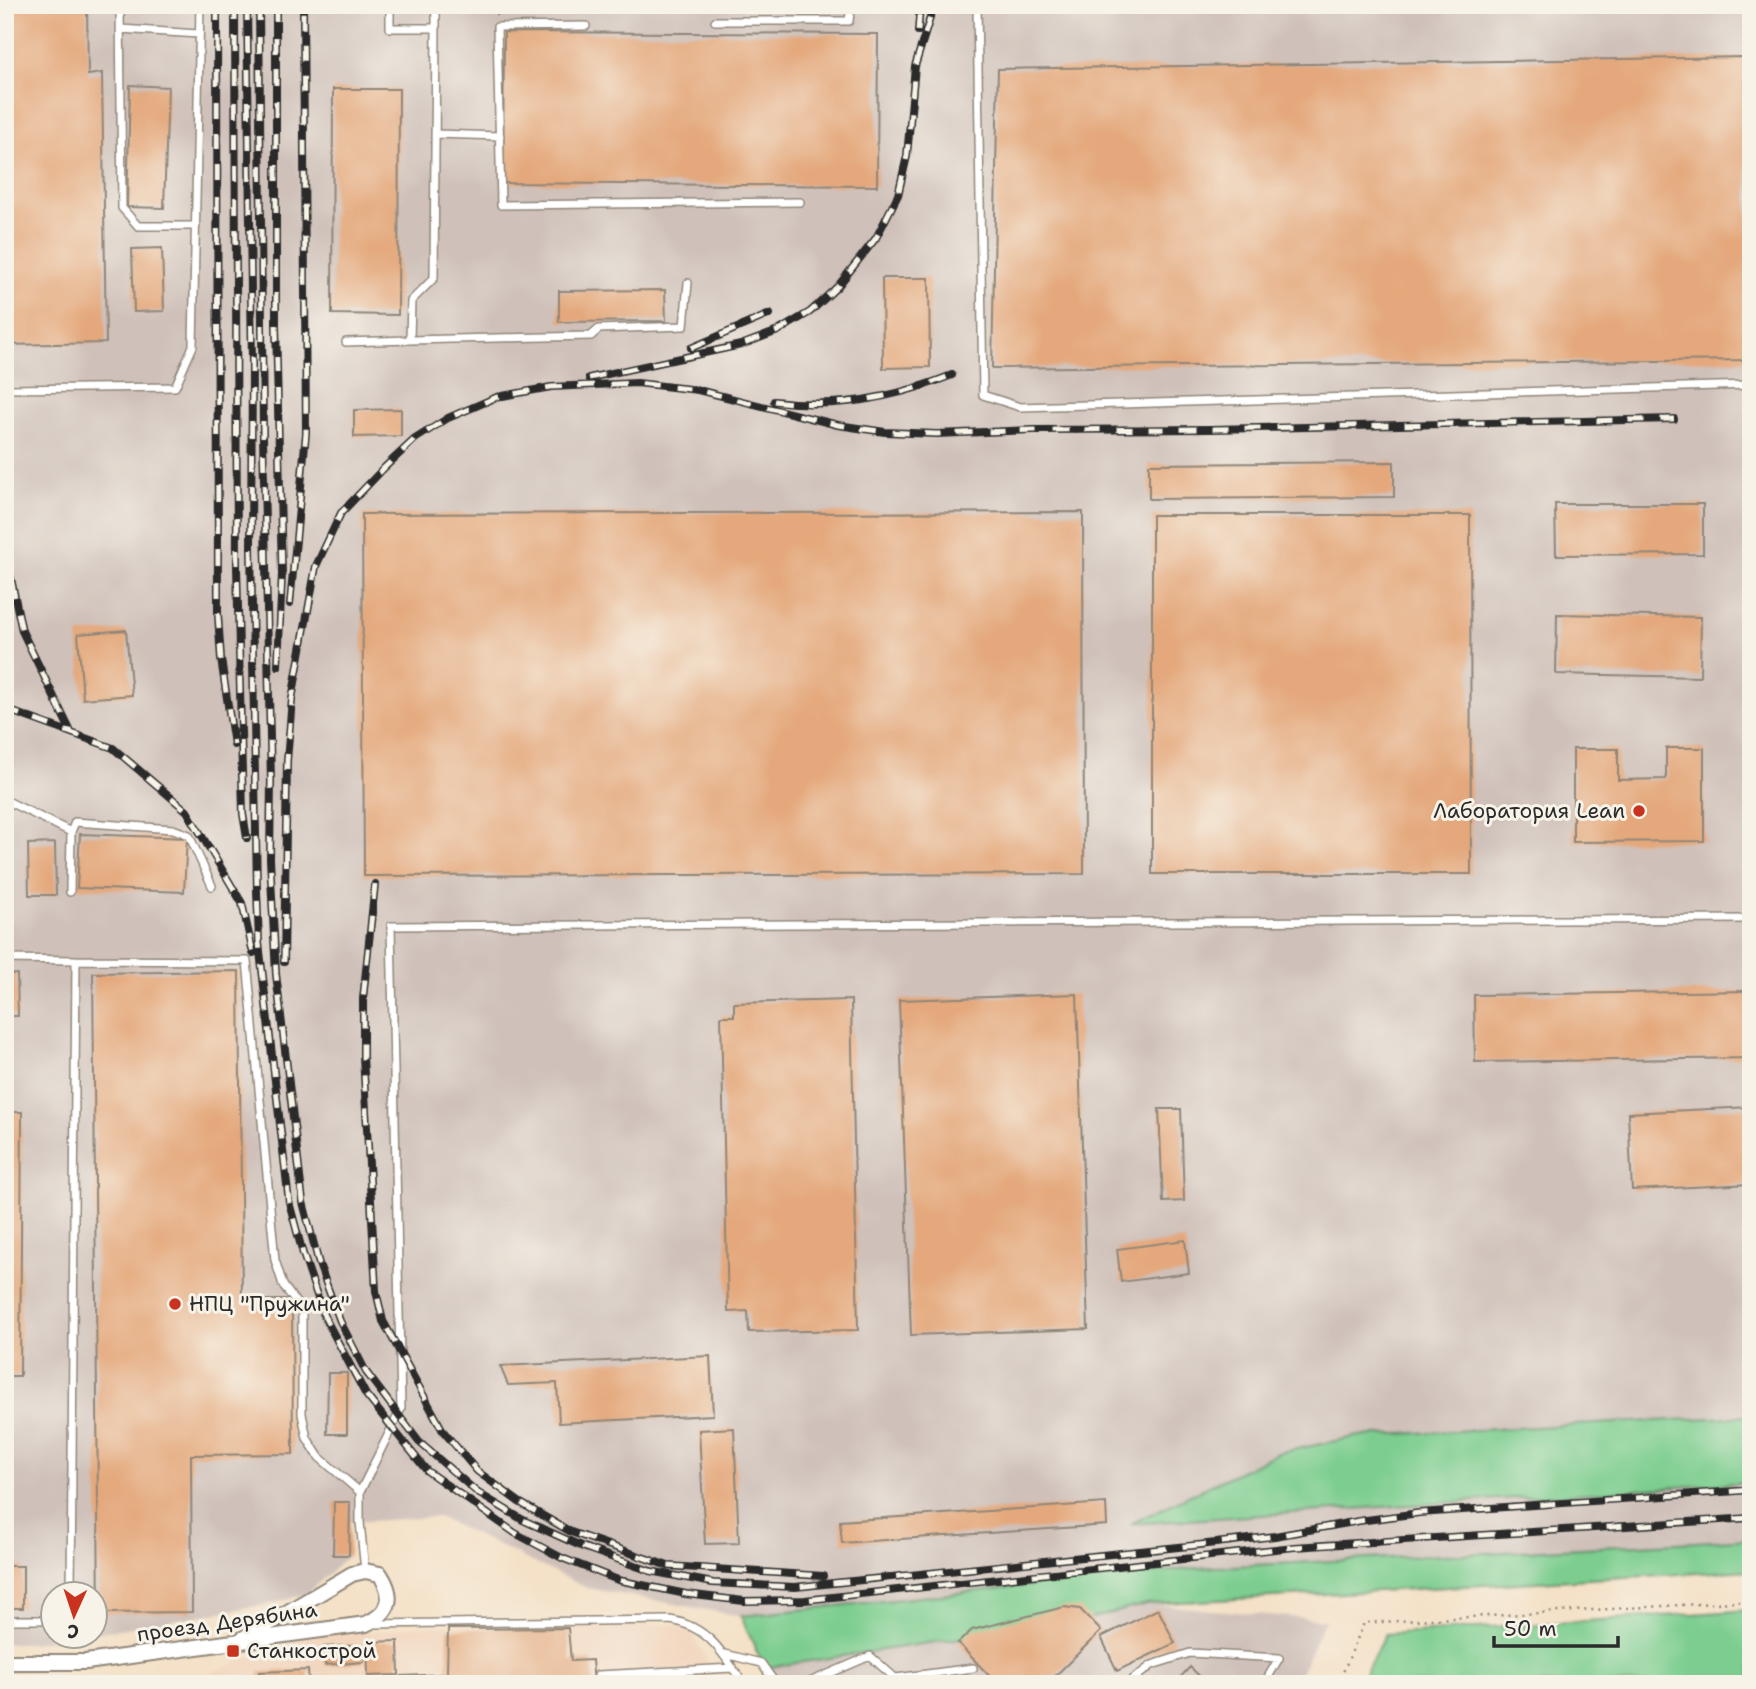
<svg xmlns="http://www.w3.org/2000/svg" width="1756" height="1689" font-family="'Shantell Sans',sans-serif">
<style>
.built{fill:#f2d5bd}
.industrial{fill:#cfc1ba}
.green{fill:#7bcd8f;stroke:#537c5d;stroke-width:2}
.building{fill:#e4a87c}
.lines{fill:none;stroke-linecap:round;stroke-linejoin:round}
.lane-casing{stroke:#908679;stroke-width:10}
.street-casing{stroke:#908679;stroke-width:18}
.path{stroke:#908679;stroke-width:2.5;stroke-dasharray:2 5;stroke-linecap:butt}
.lane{stroke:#fff;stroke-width:7}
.street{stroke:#fff;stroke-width:14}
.rail-casing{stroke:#2b2b2b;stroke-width:8}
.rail{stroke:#f7f3e8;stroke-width:5;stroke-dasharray:16;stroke-linecap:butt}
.poi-dot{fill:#c8321e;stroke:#f7f3e8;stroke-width:2.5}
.labels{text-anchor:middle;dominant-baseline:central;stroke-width:6;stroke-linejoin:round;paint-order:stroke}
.poi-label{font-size:21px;fill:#2b2b2b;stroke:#f7f3e8;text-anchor:start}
.street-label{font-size:21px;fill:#2b2b2b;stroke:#f7f3e8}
</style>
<rect width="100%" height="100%" fill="#f7f3e8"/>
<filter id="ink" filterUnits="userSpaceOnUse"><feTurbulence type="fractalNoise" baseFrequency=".0143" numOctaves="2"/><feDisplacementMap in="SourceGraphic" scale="14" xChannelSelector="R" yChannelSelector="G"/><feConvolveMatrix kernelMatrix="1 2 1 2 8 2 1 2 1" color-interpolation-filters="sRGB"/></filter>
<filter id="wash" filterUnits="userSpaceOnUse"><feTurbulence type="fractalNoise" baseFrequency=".00686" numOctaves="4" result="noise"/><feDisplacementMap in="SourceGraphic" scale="28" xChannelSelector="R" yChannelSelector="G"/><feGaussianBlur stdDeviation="1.57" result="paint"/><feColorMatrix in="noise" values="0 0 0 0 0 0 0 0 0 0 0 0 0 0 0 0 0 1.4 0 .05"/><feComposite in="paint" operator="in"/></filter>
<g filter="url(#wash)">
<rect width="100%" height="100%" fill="#f4e1c7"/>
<path class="built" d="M584,1624L688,1625L717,1678L669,1684H212L211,1672L306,1637L418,1627Z"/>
<path class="industrial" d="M5,5H1751V1416L1359,1436L1278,1453L1133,1524L1751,1482V1539L1197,1568L741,1616L587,1588L438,1517L350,1522L349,1555L307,1594L275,1603L95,1633L94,1594H52V1636L71,1637L31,1643H5Z
M1147,1604L1325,1620L1295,1684H769L764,1668L989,1634L992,1644Z"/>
<path class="green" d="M1751,1416V1482L1130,1524L1278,1453L1359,1436Z
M1751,1539V1570L1147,1604L992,1644L988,1634L764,1668L741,1616L1197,1568Z
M1751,1610V1684H1360L1385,1634Z"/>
<g id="blocks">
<path class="building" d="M5,5H87L88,75L102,73L106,343L5,345Z
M504,32L878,34L877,186L503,183Z
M1745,57L1751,360L992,368L998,69Z
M130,85L168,87L164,208L127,207Z
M333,89H399L398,315L332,314Z
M162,248L164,311L134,312L132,249Z
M882,278H929L930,367L883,368Z
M665,290L666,321L559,322V291Z
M401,409V436L354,437V410Z
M1394,462V497L1149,499V464Z
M1555,504H1703V554L1556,555Z
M1083,512L1084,874L364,876L362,514Z
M1152,515H1470L1471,874H1152Z
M1557,614L1701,617L1700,677L1556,674Z
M126,630L132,695L83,699L78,634Z
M1666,748H1704V841L1573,842V749H1618V780L1666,779Z
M80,834L187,838L184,892L77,888Z
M55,843L56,895H29L28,844Z
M239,971L242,1300H292L293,1454L191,1455L192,1612L99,1613L93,973Z
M17,974L18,1016H5V975Z
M1750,991L1751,1058L1475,1062L1474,995Z
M1077,994L1088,1329L911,1335L899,1000Z
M851,1000L858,1330L749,1332L748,1311L728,1312L721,1016H734V1003Z
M1751,1107V1184L1632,1190L1628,1113Z
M1159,1109H1181L1184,1201L1163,1202Z
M5,1112H22L20,1376H5Z
M1185,1240L1189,1273L1121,1282L1117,1249Z
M710,1356L713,1415L559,1423L557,1383L508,1385L500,1366Z
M328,1373H347V1434H327Z
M734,1428L739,1543L705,1544L699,1430Z
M334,1502H350L349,1555H333Z
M1106,1503L1107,1525L842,1543L840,1521Z
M5,1566H23V1608H5Z
M1064,1607L1080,1609L1101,1631L1047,1684H997L958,1643L972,1630Z
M1158,1609L1175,1643L1117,1671L1101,1637Z
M568,1628L571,1661L592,1660L594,1684H528V1681L402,1684V1676L447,1674L448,1629Z
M398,1641L399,1675L368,1676L367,1642Z
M363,1645L364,1662L325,1665L324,1647Z
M1190,1667L1208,1684H1174Z
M308,1670L309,1684H259V1672Z"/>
</g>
</g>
<g filter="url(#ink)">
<use href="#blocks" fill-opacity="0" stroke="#908679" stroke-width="2"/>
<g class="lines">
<g class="lane-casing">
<path id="lane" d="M120,5L122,208L138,226H196
M390,5V28H436V5
M977,5L983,395L1020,407L1751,385
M715,21H849L851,5
M586,26L497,27L501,205L800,202
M120,29L199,34
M435,134L500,136
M410,340L591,336L599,329L684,326L688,283
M346,342L410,340L411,301L434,278L436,28
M5,389L175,387L193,346L200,5
M5,800L71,832L70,892
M71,832L75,822L173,829L189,835L212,886
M5,959L76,960
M365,1571L360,1522V1492L401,1409L391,926L1751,919
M71,1594L76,960L247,961L275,1260L283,1285L302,1311V1414L307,1438L319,1457L360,1492
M5,1620H52
M374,1624L670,1620C708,1626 724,1654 743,1684
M725,1654L761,1663L776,1684
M598,1675L733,1668
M896,1678L973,1668
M805,1684L870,1656L902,1684
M1127,1684L1152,1665L1190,1653L1279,1658L1264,1684"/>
</g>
<g class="street-casing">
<path id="street" d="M5,1662H86L366,1624C391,1612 395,1597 380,1574L365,1571L352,1574L239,1641"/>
</g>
<path class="path" d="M497,16L498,5
M1338,1684L1364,1623L1751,1601"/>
<use href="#lane" class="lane"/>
<use href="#street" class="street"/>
<g class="rail-casing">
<path id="rail" d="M217,5L218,615L221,659L234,745
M235,5L237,567L243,814L247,838
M247,5L252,364L251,547L257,891L259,943L289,1202L303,1254L324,1316L366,1395L427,1471L515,1533L562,1558L618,1580L686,1594L744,1601L805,1600L1294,1547L1751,1518
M259,5L263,437L271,781L270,859L276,974L303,1202L319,1264L340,1321L366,1372L419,1442L478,1493L523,1520L583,1547L650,1571L713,1583L795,1587L1198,1545
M276,5V325L282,574L278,666
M918,31L920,5
M691,348L770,314
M589,378L741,345L778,331L810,312L838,286L876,238L898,195L907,156L915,66L934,5
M774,401C835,409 895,398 952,375
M5,550L22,631L71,732
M290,604L306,433L303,5
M5,709L113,748L187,811L242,903L253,953
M375,884L363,999V1056L376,1291L383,1321L443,1431L477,1471L519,1502L571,1532L668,1566L823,1576
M284,962L287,761L292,699L316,566L341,513L385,467L415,439L448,418L497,397L551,387L637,383L698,390L838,425L885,432L937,434L1033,430L1212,429L1674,419
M1190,1546L1275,1536L1359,1521L1419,1513L1751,1490"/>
</g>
<use href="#rail" class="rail"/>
</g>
</g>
<g class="poi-dot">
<circle cx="1639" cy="811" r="7"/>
<circle cx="175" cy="1304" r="7"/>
<rect x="226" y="1644" width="14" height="14" rx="3.5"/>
</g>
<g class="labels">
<g class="poi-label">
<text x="1625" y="811" text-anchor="end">Лаборатория Lean</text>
<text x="189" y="1304">НПЦ "Пружина"</text>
<text x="247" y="1651">Станкострой</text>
</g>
<g class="street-label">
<text transform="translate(227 1622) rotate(-8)">проезд Дерябина</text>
</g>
</g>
<rect width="1756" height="1689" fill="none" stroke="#f7f3e8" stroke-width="28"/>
<g transform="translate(74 1615) rotate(183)"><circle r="33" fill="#f7f3e8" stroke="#a5a39c" stroke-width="2"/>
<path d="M0-5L12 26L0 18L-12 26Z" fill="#c8321e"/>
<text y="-10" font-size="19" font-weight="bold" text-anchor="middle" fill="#2b2b2b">С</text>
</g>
<path d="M1494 1636v10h124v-10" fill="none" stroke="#2b2b2b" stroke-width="3.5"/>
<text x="1504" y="1636" font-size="21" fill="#2b2b2b" stroke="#f7f3e8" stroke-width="5" paint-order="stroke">50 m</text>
</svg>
